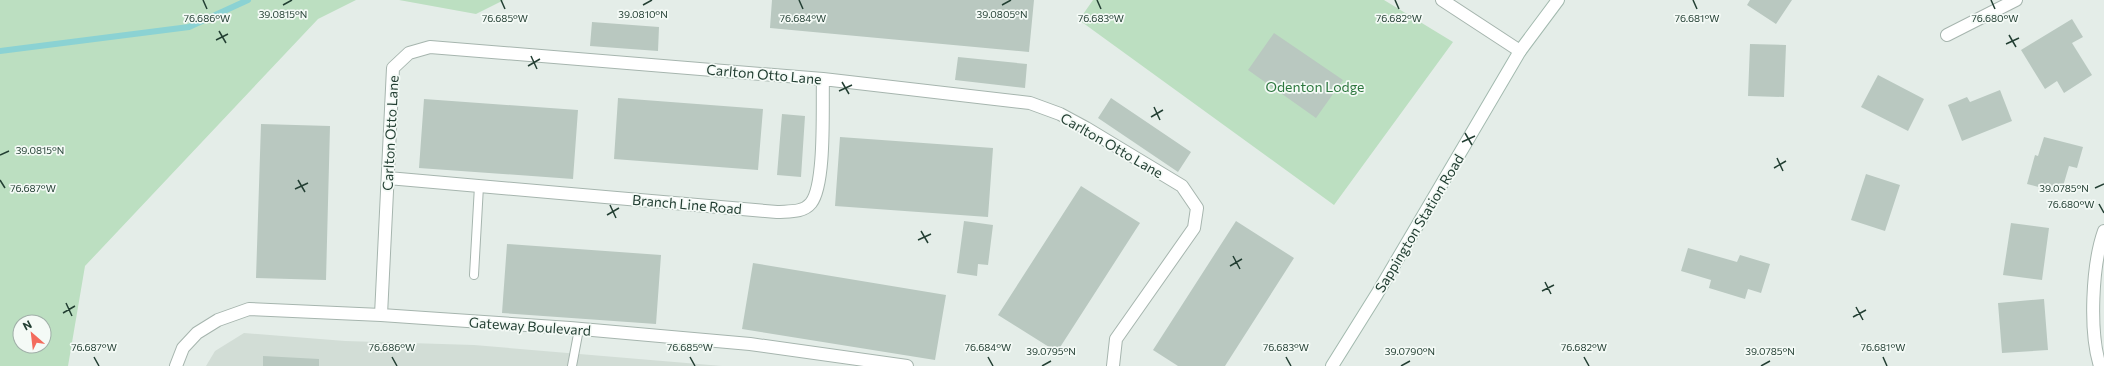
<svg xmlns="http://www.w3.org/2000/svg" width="2104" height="366" font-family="Commissioner,sans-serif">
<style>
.built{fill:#d2ddd6}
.green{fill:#bcdfc1;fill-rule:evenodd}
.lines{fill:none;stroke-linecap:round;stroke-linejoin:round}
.stream{stroke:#8bd2d3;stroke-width:6}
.building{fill:#b9c8c0}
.service-casing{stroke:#a6b5ae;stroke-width:10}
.minor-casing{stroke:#a6b5ae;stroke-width:14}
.secondary-casing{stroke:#a2b9ae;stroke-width:14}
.service{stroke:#fff;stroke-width:8}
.minor{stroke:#fff;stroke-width:12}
.secondary{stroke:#fff;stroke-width:12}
.ticks{fill:none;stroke:#233f33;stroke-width:1.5}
.labels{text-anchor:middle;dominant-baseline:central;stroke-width:3.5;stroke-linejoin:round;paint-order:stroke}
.street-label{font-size:14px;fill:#233f33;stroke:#f4faf6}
.park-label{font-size:14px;fill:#2c773e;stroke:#f4faf6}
.ticks-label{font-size:10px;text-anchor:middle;fill:#233f33;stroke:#f4faf6;stroke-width:3.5;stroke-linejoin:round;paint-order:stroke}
</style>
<rect width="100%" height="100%" fill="#e4ede8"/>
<path class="built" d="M244,333L345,341L474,345L722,366H206L215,351Z"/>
<path class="green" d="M0,0H356L318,19L85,266L68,366H0ZM20,322H44V346H20Z
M399,0H504L476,14Z
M1093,0H1384L1453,42L1334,205L1079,20Z"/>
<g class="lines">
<path class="stream" d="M0,51L189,27L248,0"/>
</g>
<path class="building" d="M772,0H1034L1029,52L770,28Z
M1750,0H1792L1776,24L1747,5Z
M2072,19L2083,37L2072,43L2092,75L2064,93L2057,81L2045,89L2021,50Z
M592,22L659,27L658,51L590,46Z
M1274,33L1343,80L1316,118L1248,70Z
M1750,44L1786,45L1784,97L1748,96Z
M958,57L1027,64L1025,88L955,80Z
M1878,75L1924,99L1908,131L1861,107Z
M2000,90L2012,121L1962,141L1948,105L1967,97L1970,102Z
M618,98L763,109L758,170L614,159Z
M1111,98L1191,152L1178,172L1098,118Z
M424,99L578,110L573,179L419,168Z
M782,114L805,116L801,177L777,175Z
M261,124L330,126L326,280L256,278Z
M840,137L993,148L988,217L835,206Z
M2044,137L2083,147L2077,168L2069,166L2061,193L2027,184L2035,155L2038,156Z
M1866,174L1900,185L1885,231L1851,220Z
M1081,186L1140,223L1057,352L998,315Z
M964,221L993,225L988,265L978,264L977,276L957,273Z
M1236,221L1294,258L1225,366H1178L1153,350Z
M2011,223L2049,228L2042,280L2003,275Z
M507,244L661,255L656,324L502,313Z
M1688,248L1737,262L1740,255L1770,264L1761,293L1748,289L1745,299L1709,288L1711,280L1681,271Z
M753,263L946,295L935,360L742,329Z
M2044,299L2048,350L2002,353L1998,303Z
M263,356L319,359V366H263Z"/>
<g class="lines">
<g class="service-casing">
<path id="service" d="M474,275L479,186
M572,366L579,329"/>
</g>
<g class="minor-casing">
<path id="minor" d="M1442,0L1520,51
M1947,35L2016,0
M388,178L777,212C789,211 803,213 811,203C826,184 822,105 823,79
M381,315L393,68L409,53L430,47L823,79L1030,103L1060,114L1086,128L1182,186L1197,208L1194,228L1116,339L1113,366
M176,366L183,348L197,333L218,320L249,309L381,315L570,328L750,344L907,366
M2100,366C2089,332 2092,265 2104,231"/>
</g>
<g class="secondary-casing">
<path id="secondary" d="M1332,366L1377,294L1520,51L1558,0"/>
</g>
<use href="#service" class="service"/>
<use href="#minor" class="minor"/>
<use href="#secondary" class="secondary"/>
</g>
<path class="ticks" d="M203,0L207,9M501,0L505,9M799,0L803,9M1097,0L1101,9M1395,0L1399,9M1693,0L1697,9M1991,0L1995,9M283,5L292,0M643,5L652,0M1002,5L1011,0M219,31L226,43M2009,35L2016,47M216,40L228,34M2006,44L2019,38M531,56L537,69M528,66L540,59M842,82L849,94M839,91L852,85M1154,107L1160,120M1151,117L1163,110M1465,133L1472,145M1462,142L1475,136M0,155L9,151M1777,158L1783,171M1774,168L1786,161M0,180L5,188M298,180L305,192M2095,188L2104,184M295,189L308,183M2099,204L2104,213M610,205L616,218M607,215L619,208M921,231L928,243M918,240L931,234M1233,256L1240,269M1230,266L1242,259M1545,282L1551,294M1542,291L1554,285M66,303L72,316M1856,307L1863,320M63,313L75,306M1853,317L1866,310M94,357L99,366M392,357L397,366M690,357L695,366M988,357L993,366M1286,357L1291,366M1584,357L1589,366M1883,357L1887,366M1042,366L1051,361M1401,366L1410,361M1761,366L1770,361"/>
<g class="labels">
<g class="street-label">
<text transform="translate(764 74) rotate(5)">Carlton Otto Lane</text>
<text transform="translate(390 133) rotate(-87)">Carlton Otto Lane</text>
<text transform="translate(1112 145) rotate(30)">Carlton Otto Lane</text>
<text transform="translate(687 204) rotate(5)">Branch Line Road</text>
<text transform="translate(1419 223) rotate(-59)">Sappington Station Road</text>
<text transform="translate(530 326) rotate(4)">Gateway Boulevard</text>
</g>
<g class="park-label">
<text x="1315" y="86">Odenton Lodge</text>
</g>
</g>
<g class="ticks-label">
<text x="283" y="18">39.0815°N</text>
<text x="643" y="18">39.0810°N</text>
<text x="1002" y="18">39.0805°N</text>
<text x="207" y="22">76.686°W</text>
<text x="505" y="22">76.685°W</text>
<text x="803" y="22">76.684°W</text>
<text x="1101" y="22">76.683°W</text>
<text x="1399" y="22">76.682°W</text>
<text x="1697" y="22">76.681°W</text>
<text x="1995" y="22">76.680°W</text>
<text x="40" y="154">39.0815°N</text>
<text x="2064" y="192">39.0785°N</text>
<text x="33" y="192">76.687°W</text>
<text x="2071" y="208">76.680°W</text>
<text x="94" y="351">76.687°W</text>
<text x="392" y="351">76.686°W</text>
<text x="690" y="351">76.685°W</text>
<text x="988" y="351">76.684°W</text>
<text x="1286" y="351">76.683°W</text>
<text x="1584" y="351">76.682°W</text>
<text x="1883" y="351">76.681°W</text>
<text x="1051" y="355">39.0795°N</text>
<text x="1410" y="355">39.0790°N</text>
<text x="1770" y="355">39.0785°N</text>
</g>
<g transform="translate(32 334) rotate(332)"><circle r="19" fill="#f4faf6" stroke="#a0afa8"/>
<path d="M0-3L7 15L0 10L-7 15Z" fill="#f36b5c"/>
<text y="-6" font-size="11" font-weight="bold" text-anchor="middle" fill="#233f33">N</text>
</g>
</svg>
